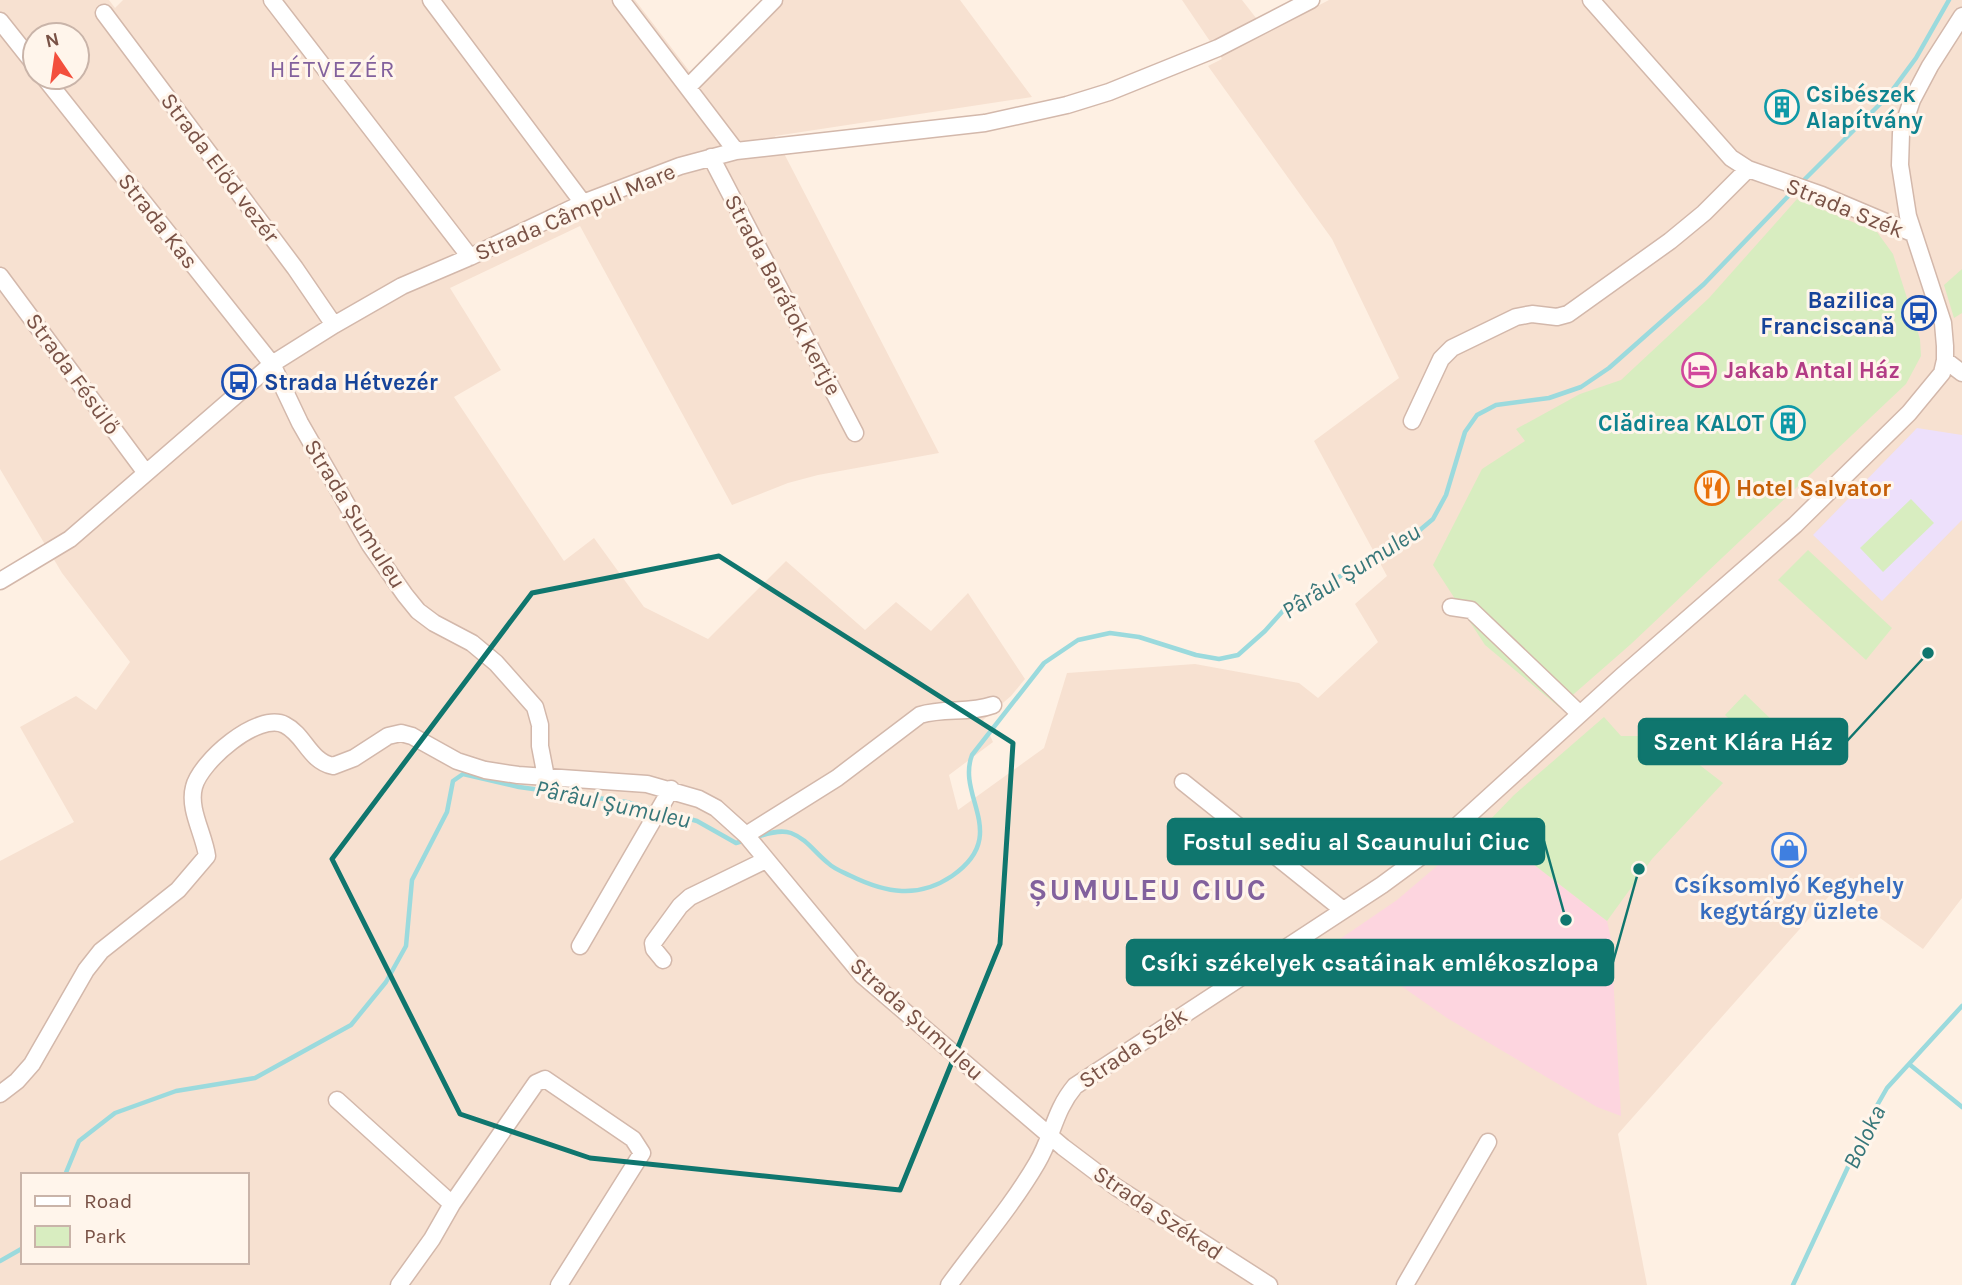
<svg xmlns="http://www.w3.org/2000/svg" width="1962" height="1285" font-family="Karla,sans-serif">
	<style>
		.residential { fill: #f7e1d1; fill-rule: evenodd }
		.education { fill: #ede0fb }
		.medical { fill: #fdd5df }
		.green { fill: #d8edc0 }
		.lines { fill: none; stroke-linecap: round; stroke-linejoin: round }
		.stream { stroke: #9bdadd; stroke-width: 4.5 }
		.minor-casing { stroke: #d3b8ab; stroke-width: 19 }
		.minor { stroke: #fff; stroke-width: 16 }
		.marked { fill: none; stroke: #0f766e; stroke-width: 5; stroke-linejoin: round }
		.labels { text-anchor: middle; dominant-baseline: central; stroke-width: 6; stroke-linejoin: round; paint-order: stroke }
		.culture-label { font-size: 23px; font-weight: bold; fill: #0d838f; stroke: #fff5eb; text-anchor: start }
		.street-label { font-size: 23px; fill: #795246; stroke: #fff5eb }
		.transit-label { font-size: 23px; font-weight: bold; fill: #164399; stroke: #fff5eb; text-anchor: end }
		.hotel-label { font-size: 23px; font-weight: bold; fill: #b23c85; stroke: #fff5eb; text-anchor: start }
		.food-label { font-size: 23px; font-weight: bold; fill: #c56008; stroke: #fff5eb; text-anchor: start }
		.shop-label { font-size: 23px; font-weight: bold; fill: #366cbe; stroke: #fff5eb }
		.neighbourhood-label { font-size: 24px; letter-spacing: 2px; fill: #82619d; stroke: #fff5eb }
		.water-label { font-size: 24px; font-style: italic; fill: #367679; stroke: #fff5eb }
		.district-label { font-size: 30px; font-weight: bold; letter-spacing: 2px; fill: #82619d; stroke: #fff5eb }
		.leader { fill: none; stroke: #0f766e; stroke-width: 2.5 }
		.callout-dot { fill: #0f766e; stroke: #fff5eb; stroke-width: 2.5 }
		.callout { fill: #0f766e; stroke: #0f766e; stroke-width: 2.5 }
		.callout-label { font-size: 24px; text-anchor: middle; font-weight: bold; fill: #fff }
	</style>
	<rect width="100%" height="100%" fill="#fef0e3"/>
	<path class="residential" d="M0 0H109L115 8 123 0H635L693 76 768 0H960L1032 97 775 136 939 453 818 475 788 483 732 505 580 226 450 288 501 370 454 397 564 561 594 538 644 607 708 639 786 561 865 630 896 602 931 631 968 593 1025 679 1011 696 983 720 993 742 949 775 958 810 1044 748 1067 673 1195 664 1299 683 1318 698 1378 642 1355 604 1387 576 1314 441 1399 378 1332 239 1208 66 1222 59 1182 0H1242L1267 32 1329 0H1962V898L1923 949 1837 887 1618 1134 1647 1285H0V861L74 822 20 727 76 696 96 710 130 662 62 573 0 469ZM35 35H77V77H35ZM23 1175H247V1262H23Z"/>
	<path class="education" d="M1917 428 1962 435V520L1882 601 1813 535Z"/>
	<path class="medical" d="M1484 826 1607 921 1611 939 1621 1116 1597 1107 1447 1018 1337 941 1397 900Z"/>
	<path class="green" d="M1797 199 1877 232 1893 254 1920 339 1921 356 1906 384 1631 644 1559 707 1485 645 1433 565 1482 469 1525 441 1516 429 1580 394 1621 380 1709 298Z
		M1962 269V313L1954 318 1944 285Z
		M1911 499 1934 523 1883 572 1860 548Z
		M1808 550 1892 628 1866 660 1778 580Z
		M1745 694 1777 725 1757 746 1725 715Z
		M1604 717 1621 736H1647L1675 746 1723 783 1652 859 1607 921 1484 826 1514 795Z"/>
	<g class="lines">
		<path class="stream" d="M1801 183 1888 96 1916 58 1949 0
			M754 838C765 834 780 829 791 833 807 839 815 853 828 863 834 869 843 872 851 876 886 893 918 899 952 876 1011 835 956 797 972 755L1044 663 1078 640 1110 633 1139 637 1196 655 1219 659 1238 655 1265 631 1290 603 1408 540 1433 519 1446 495 1465 432 1477 415 1496 405 1549 398 1581 387 1609 368 1704 284 1795 189
			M1909 1064 1962 1107
			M65 1175 79 1141 115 1113 176 1091 255 1078 351 1025 386 982 406 946 412 880 447 812 453 781 463 774 519 787 626 802 697 821 736 843 746 840
			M0 1261 23 1248
			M1793 1285 1875 1109 1887 1088 1962 1006"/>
		<g class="minor-casing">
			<path id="minor" d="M272 0 470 257
				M431 0 583 203
				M621 0 736 151
				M1591 0 1731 158 1748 169 1822 195 1912 233
				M104 13 295 268 334 325
				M0 21 35 65
				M44 77 272 364 300 423 370 545 405 595 418 611 434 623 472 643 496 663 535 707 540 725V746L546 777
				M688 87 774 0
				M711 157 855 433
				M0 276 146 473
				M1945 360 1962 373
				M1412 421 1441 359 1452 348 1516 317 1532 314 1557 317 1568 314 1670 241 1704 213 1748 169
				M0 581 70 539 272 364 334 325 402 286 470 257 583 203 680 166 736 151 985 123 1067 105 1109 92 1218 48 1311 0
				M1451 607 1471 610 1580 714
				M1183 782 1343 910
				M746 835 837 778 920 715C944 707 969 714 993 705
				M580 946 671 789
				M663 960 654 949 653 943 680 906 690 897 766 860
				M0 1094 17 1081 32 1064 86 970 101 951 178 890 207 856C204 834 188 809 194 787 200 762 258 711 285 725 305 735 309 761 333 766L354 758 388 736 401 733 412 736 457 761 485 770 518 775 647 784 699 799 716 808 746 835 862 975 1063 1147 1116 1187 1269 1285
				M337 1100 452 1204 432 1239 399 1285
				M452 1204 536 1083 545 1079 633 1139 642 1153 559 1285
				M949 1285C978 1245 1012 1206 1037 1163 1053 1136 1054 1111 1075 1086L1382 885 1435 846 1622 676 1795 525 1909 413 1942 373 1945 360V346L1943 323 1908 216 1900 165 1901 133 1912 100 1930 66 1962 16
				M1405 1285 1488 1142"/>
		</g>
		<use href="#minor" class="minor"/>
	</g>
	<path class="marked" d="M719 556 1013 743 1000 944 900 1190 590 1158 460 1114 332 859 532 593Z"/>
	<defs>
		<g id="building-ring" transform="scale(1.75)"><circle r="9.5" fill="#fff5eb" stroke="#0f9aa8" stroke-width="1.5"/><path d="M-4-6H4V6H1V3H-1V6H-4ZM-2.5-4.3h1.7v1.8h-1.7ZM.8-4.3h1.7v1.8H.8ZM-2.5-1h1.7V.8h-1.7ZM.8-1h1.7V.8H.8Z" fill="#0f9aa8"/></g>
		<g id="bus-ring" transform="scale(1.75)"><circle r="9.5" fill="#fff5eb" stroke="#1a4fb4" stroke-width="1.5"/><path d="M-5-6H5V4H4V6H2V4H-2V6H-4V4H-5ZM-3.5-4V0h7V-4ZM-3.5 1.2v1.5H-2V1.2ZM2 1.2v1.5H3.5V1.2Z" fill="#1a4fb4"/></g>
		<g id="hotel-ring" transform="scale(1.75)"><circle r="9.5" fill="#fff5eb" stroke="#d1479c" stroke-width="1.5"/><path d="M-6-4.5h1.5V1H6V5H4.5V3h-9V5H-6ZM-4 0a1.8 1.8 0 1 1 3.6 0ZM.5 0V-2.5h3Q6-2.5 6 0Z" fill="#d1479c"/></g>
		<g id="restaurant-ring" transform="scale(1.75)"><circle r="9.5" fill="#fff5eb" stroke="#e8710a" stroke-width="1.5"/><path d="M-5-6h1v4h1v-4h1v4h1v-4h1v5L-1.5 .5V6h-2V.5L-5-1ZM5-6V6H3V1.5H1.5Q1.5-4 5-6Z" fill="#e8710a"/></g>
		<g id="shop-ring" transform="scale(1.75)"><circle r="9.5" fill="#fff5eb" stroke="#3f7fe0" stroke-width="1.5"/><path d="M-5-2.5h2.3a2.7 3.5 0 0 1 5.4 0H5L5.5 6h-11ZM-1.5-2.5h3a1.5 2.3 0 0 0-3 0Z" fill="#3f7fe0"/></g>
	</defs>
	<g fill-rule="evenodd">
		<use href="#building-ring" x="1782" y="107"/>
		<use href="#bus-ring" x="1919" y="313"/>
		<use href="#hotel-ring" x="1699" y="370"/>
		<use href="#bus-ring" x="239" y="382"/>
		<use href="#building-ring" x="1788" y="423"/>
		<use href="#restaurant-ring" x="1712" y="488"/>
		<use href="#shop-ring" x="1789" y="850"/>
	</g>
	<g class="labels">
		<g class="culture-label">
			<text x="1806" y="94">Csibészek<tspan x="1806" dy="26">Alapítvány</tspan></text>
			<text x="1764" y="423" text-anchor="end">Clădirea KALOT</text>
		</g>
		<g class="street-label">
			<text transform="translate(220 168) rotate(53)">Strada Előd vezér</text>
			<text transform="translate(1845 208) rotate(22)">Strada Szék</text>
			<text transform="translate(575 212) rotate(-23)">Strada Câmpul Mare</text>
			<text transform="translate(158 221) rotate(52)">Strada Kas</text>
			<text transform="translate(783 295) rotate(62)">Strada Barátok kertje</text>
			<text transform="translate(73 374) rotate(54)">Strada Fésülő</text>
			<text transform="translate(355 514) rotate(58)">Strada Șumuleu</text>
			<text transform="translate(917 1019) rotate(42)">Strada Șumuleu</text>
			<text transform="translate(1133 1048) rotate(-34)">Strada Szék</text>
			<text transform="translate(1158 1213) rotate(34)">Strada Széked</text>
		</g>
		<g class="transit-label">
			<text x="1895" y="300">Bazilica<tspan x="1895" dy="26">Franciscană</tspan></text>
			<text x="264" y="382" text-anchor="start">Strada Hétvezér</text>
		</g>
		<g class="hotel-label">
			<text x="1724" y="370">Jakab Antal Ház</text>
		</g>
		<g class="food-label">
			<text x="1736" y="488">Hotel Salvator</text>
		</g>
		<g class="shop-label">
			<text x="1789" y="885">Csíksomlyó Kegyhely<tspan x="1789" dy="26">kegytárgy üzlete</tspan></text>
		</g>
		<g class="neighbourhood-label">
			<text x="333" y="69">HÉTVEZÉR</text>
		</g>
		<g class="water-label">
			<text transform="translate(1351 571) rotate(-32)">Pârâul Șumuleu</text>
			<text transform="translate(613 804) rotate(12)">Pârâul Șumuleu</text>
			<text transform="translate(1864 1137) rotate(-64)">Boloka</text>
		</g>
		<g class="district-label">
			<text x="1148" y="890">ȘUMULEU CIUC</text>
		</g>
	</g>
	<path class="leader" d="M1928 653L1847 741M1566 920L1544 841M1639 869L1613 962"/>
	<g class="callout-dot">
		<circle cx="1928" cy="653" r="7"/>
		<circle cx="1566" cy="920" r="7"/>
		<circle cx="1639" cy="869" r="7"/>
	</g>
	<g class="callout">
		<rect x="1639" y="719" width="208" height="45" rx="7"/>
		<rect x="1168" y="819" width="376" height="45" rx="7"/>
		<rect x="1127" y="940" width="486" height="45" rx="7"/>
	</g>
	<g class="callout-label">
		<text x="1743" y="750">Szent Klára Ház</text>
		<text x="1356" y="850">Fostul sediu al Scaunului Ciuc</text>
		<text x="1370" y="971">Csíki székelyek csatáinak emlékoszlopa</text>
	</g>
	<rect x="21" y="1173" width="228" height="91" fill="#fff5eb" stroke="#c9b4a9" stroke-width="2"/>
	<rect x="35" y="1196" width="35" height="10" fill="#ffffff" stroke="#c9b4a9" stroke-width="2"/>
	<text x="84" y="1208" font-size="21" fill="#795246">Road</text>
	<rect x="35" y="1226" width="35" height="21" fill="#d8edc0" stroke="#c9b4a9" stroke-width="2"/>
	<text x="84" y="1243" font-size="21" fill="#795246">Park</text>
	<g transform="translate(56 56) rotate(347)"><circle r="33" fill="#fff5eb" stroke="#c9b4a9" stroke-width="2"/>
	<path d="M0-5L12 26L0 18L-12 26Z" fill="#f34f3d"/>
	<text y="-10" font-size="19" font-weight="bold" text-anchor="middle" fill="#795246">N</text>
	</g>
</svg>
